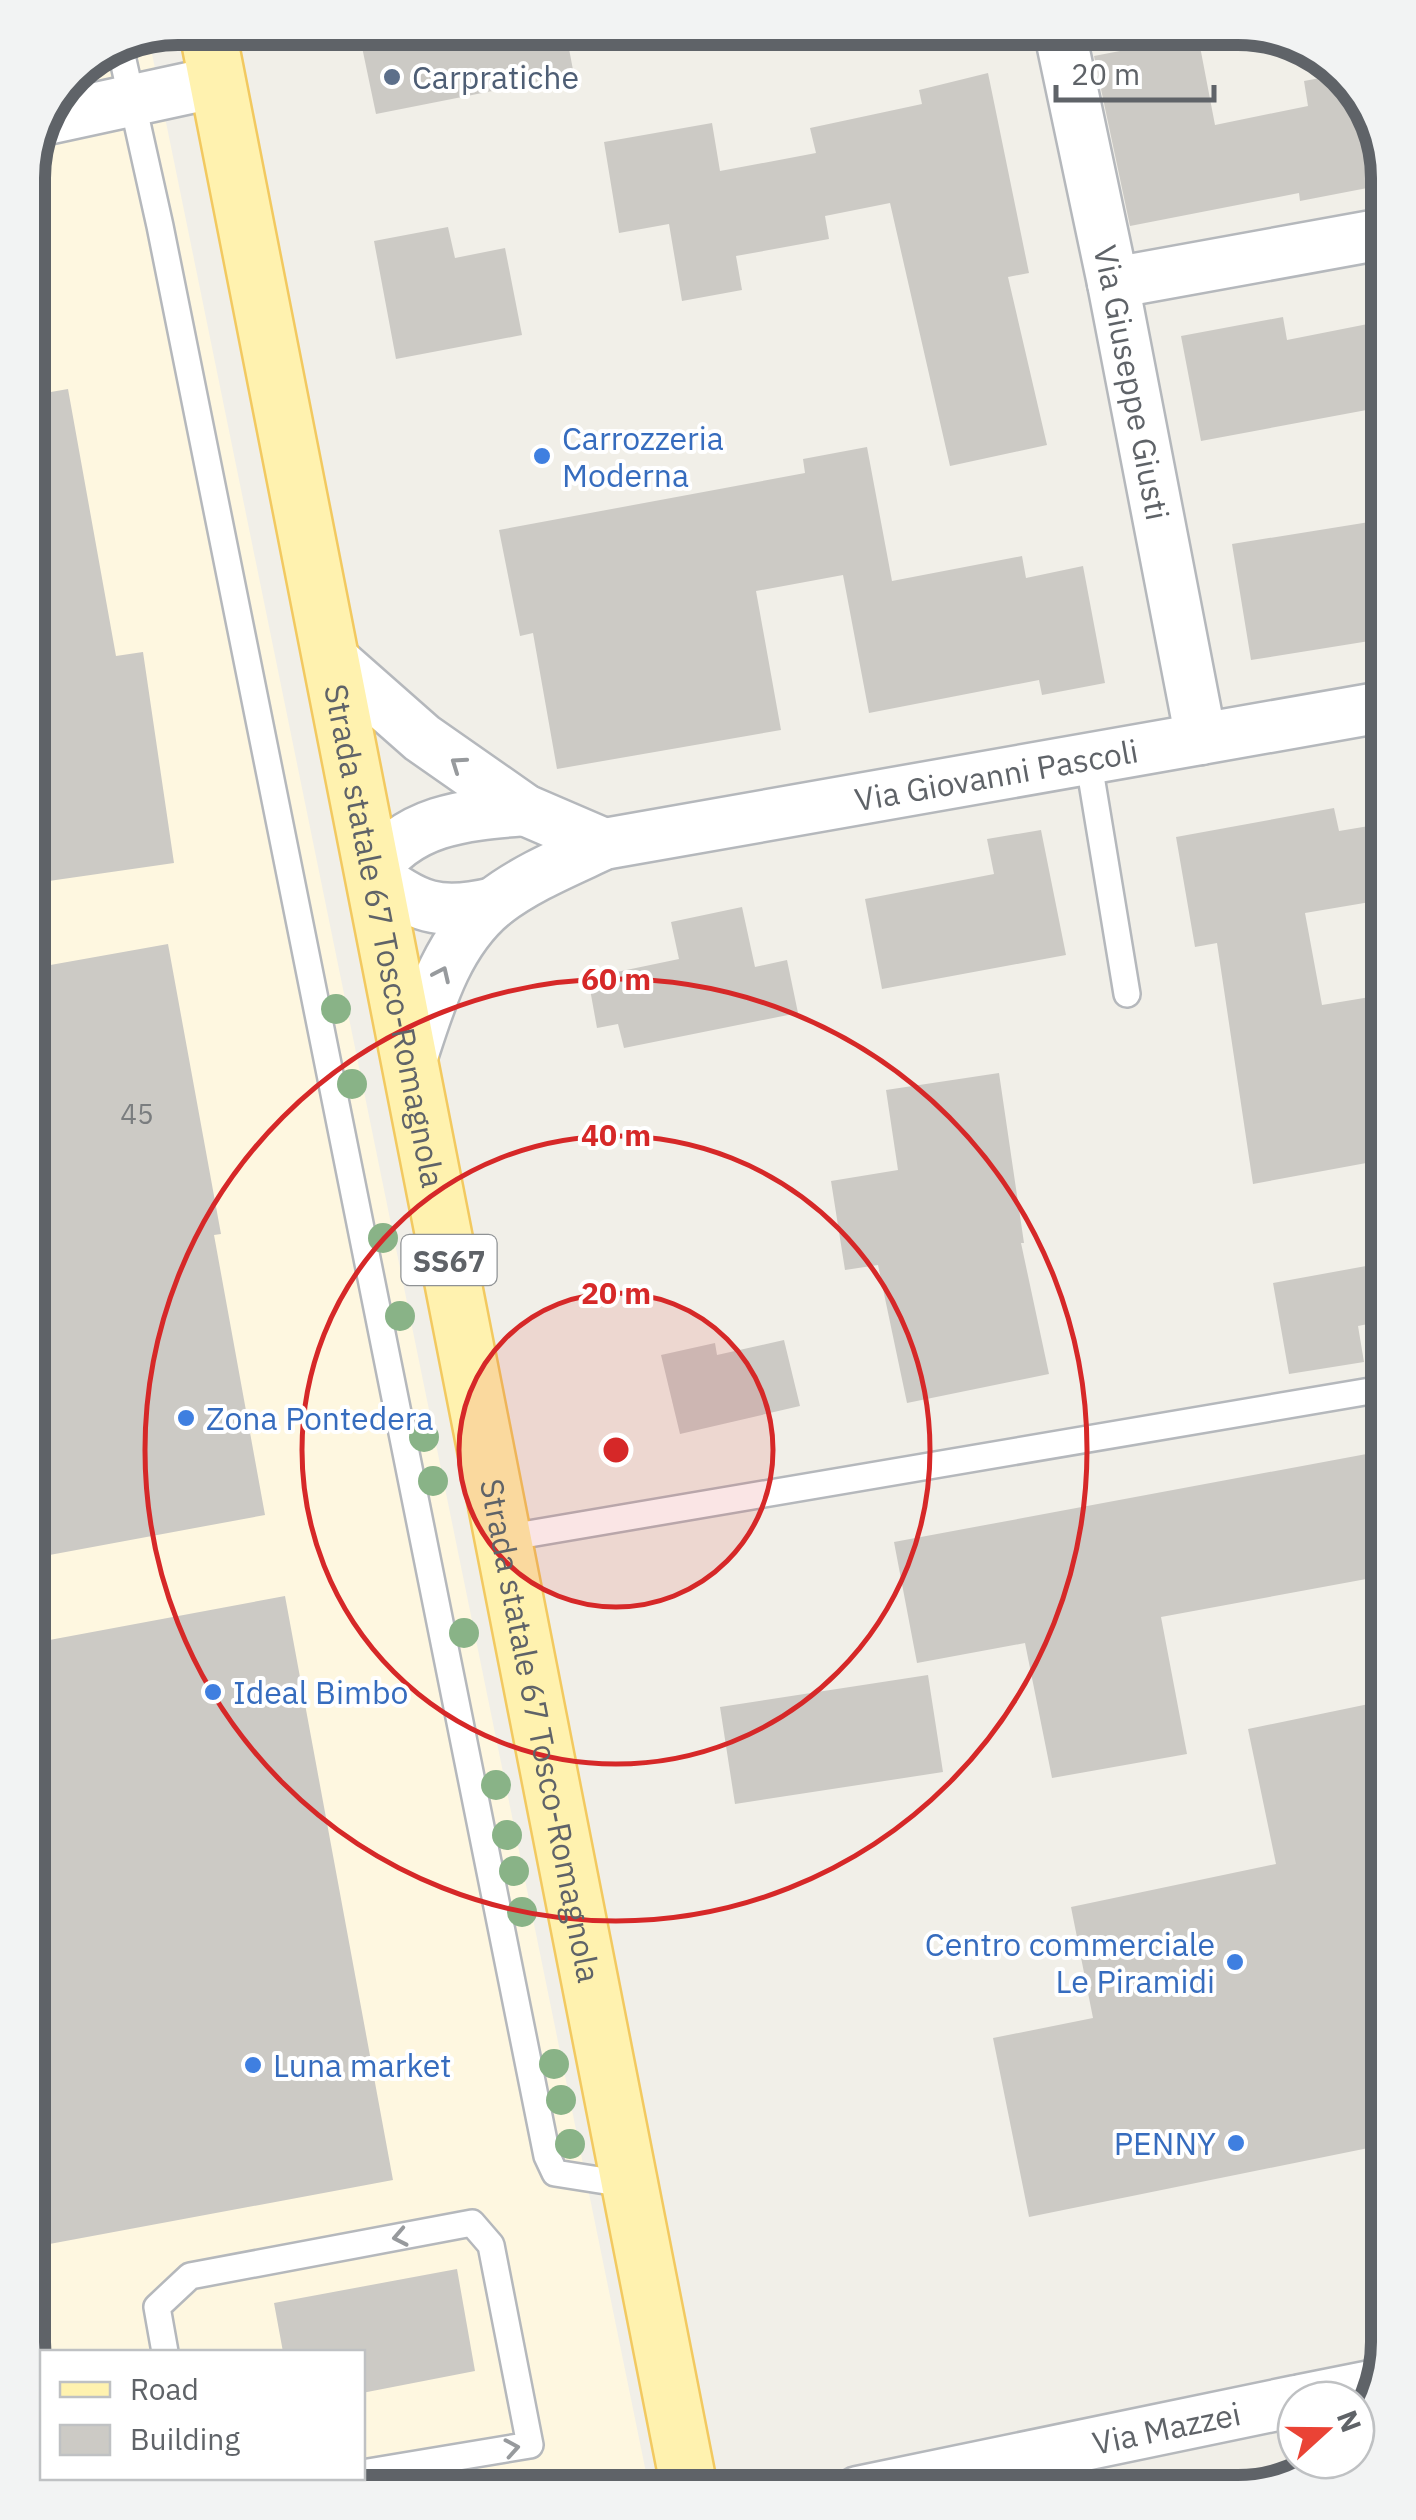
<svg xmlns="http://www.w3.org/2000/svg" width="1416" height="2520" font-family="'IBM Plex Sans',sans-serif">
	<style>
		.commercial { fill: #fef7e0 }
		.building { fill: #cccac5 }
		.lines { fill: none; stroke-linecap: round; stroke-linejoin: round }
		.service-casing { stroke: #b5b8bc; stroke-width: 30 }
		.minor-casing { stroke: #b5b8bc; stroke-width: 55 }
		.primary-casing { stroke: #f2c960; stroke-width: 60 }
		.path { stroke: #9cc7a9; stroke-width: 6; stroke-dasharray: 10 5; stroke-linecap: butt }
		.service { stroke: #fff; stroke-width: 25 }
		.minor { stroke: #fff; stroke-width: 50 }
		.primary { stroke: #fff2af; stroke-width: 55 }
		.tree { fill: #89b387 }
		.oneway { stroke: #979a9d }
		.ring { fill: none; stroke: #d62828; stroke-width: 5 }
		.service-dot { fill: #5c6f8a; stroke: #fff; stroke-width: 4 }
		.shop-dot { fill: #3f7fe0; stroke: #fff; stroke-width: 4 }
		.labels { text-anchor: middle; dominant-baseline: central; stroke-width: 8; stroke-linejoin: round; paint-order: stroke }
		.number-label { font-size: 28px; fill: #7a7d7f }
		.shield { fill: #fff; stroke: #8f9295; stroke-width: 2.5 }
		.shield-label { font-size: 30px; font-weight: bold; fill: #5f6368 }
		.service-label { font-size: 32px; fill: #4e5e75; stroke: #fff; text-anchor: start }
		.street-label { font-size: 32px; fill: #5f6368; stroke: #fff }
		.shop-label { font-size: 32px; fill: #366cbe; stroke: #fff; text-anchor: start }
		.rim { fill: none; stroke: #5f6368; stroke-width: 12 }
		.centre { fill: #d62828; stroke: #fff; stroke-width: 5 }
		.ring-label { font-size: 30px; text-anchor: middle; font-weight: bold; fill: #d62828; stroke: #fff; stroke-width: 8; stroke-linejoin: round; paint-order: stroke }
	</style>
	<rect width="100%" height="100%" fill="#f1efe8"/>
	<path class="commercial" d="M149 39 650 2492H168L124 2478H362V2352H42V2407L28 2342V168L72 71Z"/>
	<path class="building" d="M358 28H565L574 75 376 114Z
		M1198 36 1215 125 1308 106 1304 81 1341 74 1373 112 1388 184 1300 201 1299 193 1130 226 1094 56Z
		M988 73 1029 273 1008 277 1047 445 950 466 890 203 825 216 829 239 736 256 742 290 682 301 669 224 619 233 604 142 712 123 720 171 816 153 810 128 922 104 919 90Z
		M448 227 455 258 505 248 522 335 396 359 374 241Z
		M1283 317 1287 340 1388 320V406L1201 441 1181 336Z
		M68 389 116 656 143 652 174 863 28 884V396Z
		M867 447 892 581 1022 556 1026 578 1083 566 1105 683 1042 695 1039 680 869 713 843 575 756 591 781 730 557 769 533 633 520 636 499 530 805 473 803 459Z
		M1388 519V638L1251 660 1232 544Z
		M1334 808 1339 831 1381 824 1388 871V899L1305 913 1322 1005 1388 994V1159L1253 1184 1217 943 1195 947 1176 837Z
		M1041 830 1066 955 882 989 865 899 994 874 987 839Z
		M742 907 755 967 787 960 798 1013 624 1048 618 1024 597 1028 588 978 679 959 671 922Z
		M168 944 221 1234 214 1235 265 1515 28 1559V969Z
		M999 1073 1024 1243H1021L1049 1374 907 1403 878 1265 845 1270 831 1181 898 1170 886 1090Z
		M1388 1262V1320L1358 1326 1364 1362 1289 1374 1273 1283Z
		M784 1340 800 1406 680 1434 661 1355 715 1343 717 1355Z
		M1388 1450V1575L1161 1617 1187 1754 1052 1778 1025 1643 917 1663 894 1542Z
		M285 1596 393 2180 28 2248V1644Z
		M928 1675 943 1772 735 1804 720 1707Z
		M1388 1700V2144L1029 2217 993 2038 1093 2018 1071 1907 1276 1864 1248 1729Z
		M457 2269 475 2371 362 2393V2352H283L274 2303Z"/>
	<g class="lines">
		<g class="service-casing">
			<path id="service" d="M121 51 160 226 547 2156 555 2173 631 2185
				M1088 758 1127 994
				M505 1538 1388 1388
				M165 2352 157 2307 190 2276 472 2223 491 2245 530 2445 362 2473
				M189 2478 191 2492
				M250 2492 340 2478"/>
		</g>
		<g class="minor-casing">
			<g id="minor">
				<path id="s1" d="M1059 28 1113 283 1201 739"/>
				<path d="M51 118 217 82"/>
				<path d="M1113 283 1388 233"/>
				<path d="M329 656 422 738 525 810 604 844"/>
				<path d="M494 903C439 916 416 908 372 873 407 819 466 815 525 810"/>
				<path id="s2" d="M409 1066C428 1008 445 943 494 903 526 878 568 861 604 844L1388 706"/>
				<path d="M1301 2400 1376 2385"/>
				<path id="s3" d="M858 2492 1296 2401"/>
			</g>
		</g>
		<g class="primary-casing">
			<g id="primary">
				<path id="s4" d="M207 28 690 2492"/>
			</g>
		</g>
		<path class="path" d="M28 175 44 171"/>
		<use href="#service" class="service"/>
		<use href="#minor" class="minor"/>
		<use href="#primary" class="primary"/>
	</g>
	<g class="tree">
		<circle cx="336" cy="1009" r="15"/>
		<circle cx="352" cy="1084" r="15"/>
		<circle cx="383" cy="1238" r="15"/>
		<circle cx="400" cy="1316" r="15"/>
		<circle cx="424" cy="1437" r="15"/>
		<circle cx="433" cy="1481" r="15"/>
		<circle cx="464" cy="1633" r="15"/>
		<circle cx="496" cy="1785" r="15"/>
		<circle cx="507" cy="1835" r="15"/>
		<circle cx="514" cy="1871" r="15"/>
		<circle cx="522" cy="1912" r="15"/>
		<circle cx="554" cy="2064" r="15"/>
		<circle cx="561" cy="2100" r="15"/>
		<circle cx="570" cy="2144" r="15"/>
	</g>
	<defs><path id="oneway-chevron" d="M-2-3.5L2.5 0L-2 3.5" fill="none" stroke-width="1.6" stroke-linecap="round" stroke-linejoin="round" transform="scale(2.5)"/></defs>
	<g class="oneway">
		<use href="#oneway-chevron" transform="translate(458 764) rotate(-145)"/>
		<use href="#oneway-chevron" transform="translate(442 974) rotate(-65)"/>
		<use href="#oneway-chevron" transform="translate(400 2237) rotate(169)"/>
		<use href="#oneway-chevron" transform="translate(512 2448) rotate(-10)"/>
	</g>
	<circle cx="616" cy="1450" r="157" fill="#d62828" fill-opacity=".12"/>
	<g class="ring">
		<circle cx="616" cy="1450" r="157"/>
		<circle cx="616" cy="1450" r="314"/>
		<circle cx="616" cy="1450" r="471"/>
	</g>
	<circle class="service-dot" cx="392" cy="77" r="10"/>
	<g class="shop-dot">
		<circle cx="542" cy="456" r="10"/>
		<circle cx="186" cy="1418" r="10"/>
		<circle cx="213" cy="1692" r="10"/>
		<circle cx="1235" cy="1962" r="10"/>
		<circle cx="253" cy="2065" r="10"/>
		<circle cx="1236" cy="2143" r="10"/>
	</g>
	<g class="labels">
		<g class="number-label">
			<text x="137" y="1113">45</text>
		</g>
		<rect class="shield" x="401.5" y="1235" width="95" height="50" rx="8"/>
		<g class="shield-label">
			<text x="449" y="1260">SS67</text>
		</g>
		<g class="service-label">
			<text x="412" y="77">Carpratiche</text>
		</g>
		<g class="street-label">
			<text stroke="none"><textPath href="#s1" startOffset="362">Via Giuseppe Giusti</textPath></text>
			<text stroke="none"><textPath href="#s2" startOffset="710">Via Giovanni Pascoli</textPath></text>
			<text stroke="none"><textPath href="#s4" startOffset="925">Strada statale 67 Tosco-Romagnola</textPath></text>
			<text stroke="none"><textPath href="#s4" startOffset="1735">Strada statale 67 Tosco-Romagnola</textPath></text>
			<text stroke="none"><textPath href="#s3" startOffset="315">Via Mazzei</textPath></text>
		</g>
		<g class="shop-label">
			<text x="562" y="438">Carrozzeria<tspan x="562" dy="37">Moderna</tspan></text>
			<text x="206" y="1418">Zona Pontedera</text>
			<text x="233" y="1692">Ideal Bimbo</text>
			<text x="1215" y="1944" text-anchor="end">Centro commerciale<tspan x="1215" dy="37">Le Piramidi</tspan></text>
			<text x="273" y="2065">Luna market</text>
			<text x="1216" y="2143" text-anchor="end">PENNY</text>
		</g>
	</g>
	<path d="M0 0H1416V2520H0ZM178 45H1238A133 133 0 0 1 1371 178V2342A133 133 0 0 1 1238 2475H178A133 133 0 0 1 45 2342V178A133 133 0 0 1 178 45Z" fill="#f2f3f3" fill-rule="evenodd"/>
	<path class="rim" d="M178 45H1238A133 133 0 0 1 1371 178V2342A133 133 0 0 1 1238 2475H178A133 133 0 0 1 45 2342V178A133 133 0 0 1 178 45Z"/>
	<circle cx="616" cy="1450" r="15" class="centre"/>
	<g class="ring-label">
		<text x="616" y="990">60 m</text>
		<text x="616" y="1146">40 m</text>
		<text x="616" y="1304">20 m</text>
	</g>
	<rect x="40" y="2350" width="325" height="130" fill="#ffffff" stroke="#bfc1c3" stroke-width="2.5"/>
	<rect x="60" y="2382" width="50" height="15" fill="#fff2af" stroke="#bfc1c3" stroke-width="2.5"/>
	<text x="130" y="2400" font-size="30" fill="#5f6368">Road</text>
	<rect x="60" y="2425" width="50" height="30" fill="#cccac5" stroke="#bfc1c3" stroke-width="2.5"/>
	<text x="130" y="2450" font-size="30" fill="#5f6368">Building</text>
	<g transform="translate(1326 2430) rotate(69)"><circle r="48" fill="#ffffff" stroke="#bfc1c3" stroke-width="2.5"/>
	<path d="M0-8L18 38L0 25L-18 38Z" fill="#ea4335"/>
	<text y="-15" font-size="28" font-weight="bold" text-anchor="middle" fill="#5f6368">N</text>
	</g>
	<path d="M1056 85v15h158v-15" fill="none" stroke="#5f6368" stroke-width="5"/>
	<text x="1071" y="85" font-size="30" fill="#5f6368" stroke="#ffffff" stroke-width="8" paint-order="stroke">20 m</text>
</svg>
